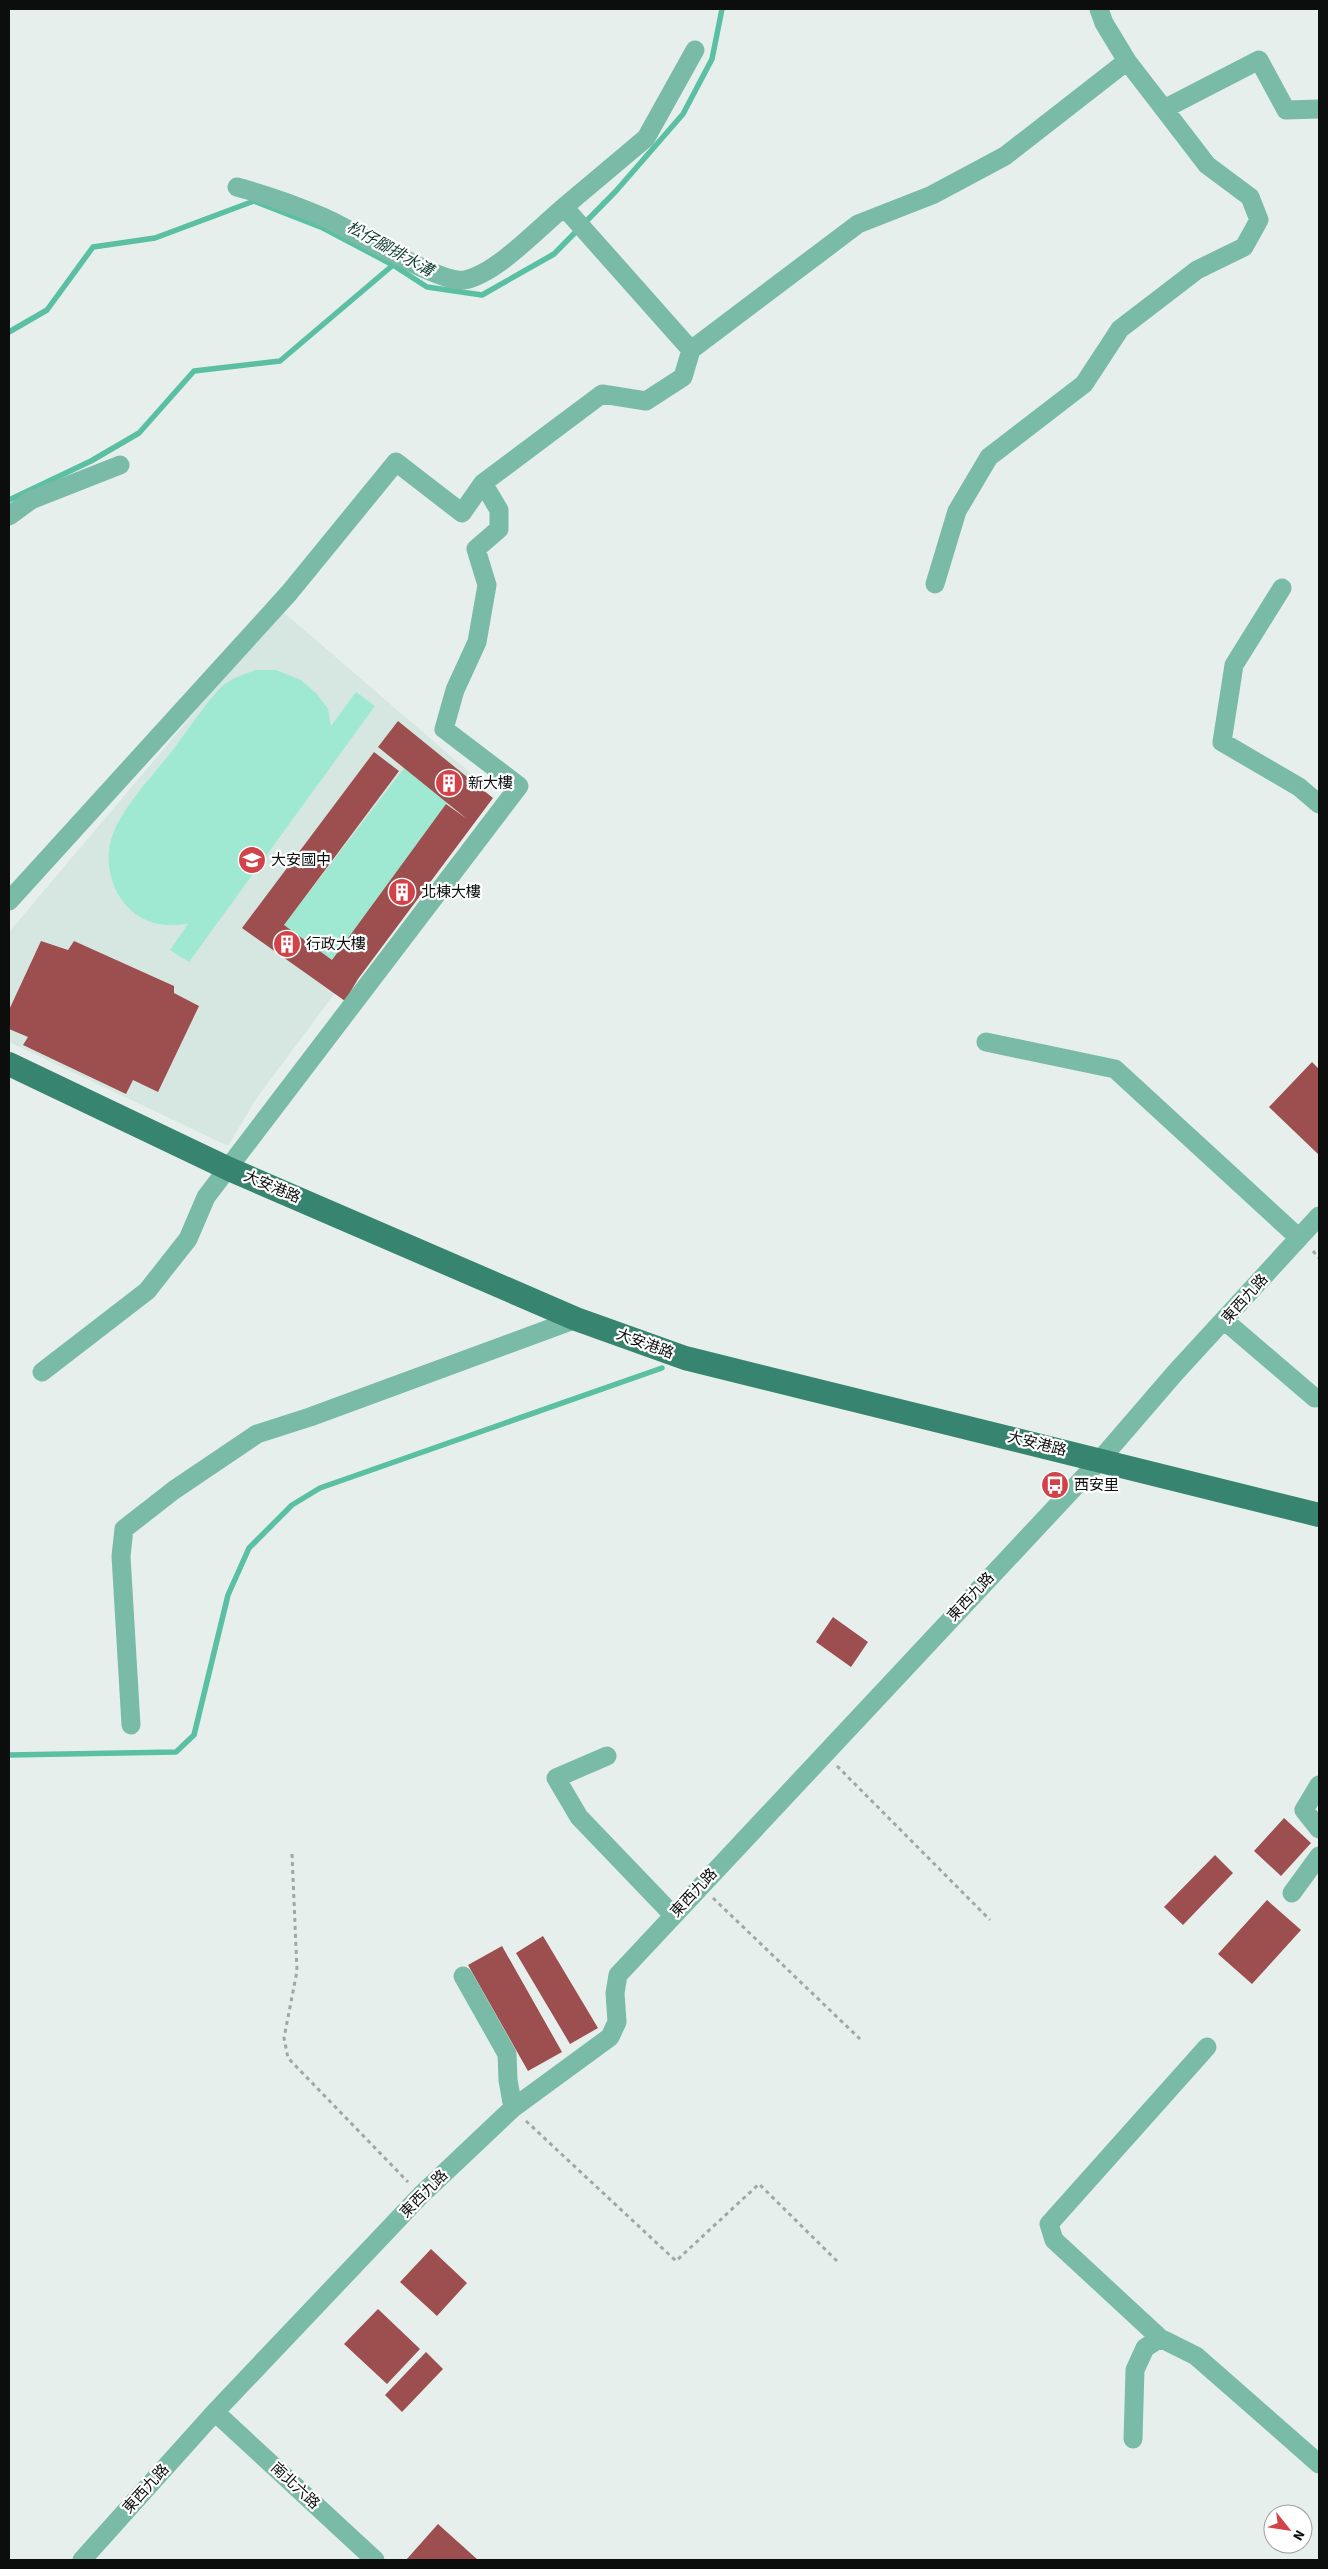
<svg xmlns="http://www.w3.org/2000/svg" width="1328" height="2569" font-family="'Source Sans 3','Noto Sans TC',sans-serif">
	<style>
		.built { fill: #d6e7e1 }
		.green { fill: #9fe9d2 }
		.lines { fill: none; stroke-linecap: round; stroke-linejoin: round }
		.stream { stroke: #5abfa3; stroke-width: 5.5 }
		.building { fill: #9c4f4e }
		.path { stroke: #a1a7a5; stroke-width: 3; stroke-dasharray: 4 4; stroke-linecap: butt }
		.minor { stroke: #79bba7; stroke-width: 19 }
		.major { stroke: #378570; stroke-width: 24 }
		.labels { text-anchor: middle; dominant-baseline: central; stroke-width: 4.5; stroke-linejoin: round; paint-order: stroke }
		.poi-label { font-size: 15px; fill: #0b0e0d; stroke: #fff; text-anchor: start }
		.street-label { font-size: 15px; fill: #0b0e0d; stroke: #fff }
		.water-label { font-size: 16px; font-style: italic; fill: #103d32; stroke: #fff }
	</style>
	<rect width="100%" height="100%" fill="#e7efec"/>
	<path class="built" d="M281 610 488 788 256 1099 228 1146 9 1042V932Z"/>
	<path class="green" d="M256 670H276L301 680 317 694 328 709 331 726 356 692 375 706 189 962 170 950 188 924C176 925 166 926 154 923 117 913 100 868 113 834 123 806 157 771 175 747 190 727 205 704 222 686 231 678 245 674 256 670Z
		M404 768 447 803 332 960 284 925Z"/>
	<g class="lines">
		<path class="stream" d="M9 332 47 310 93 247 155 238 254 201 323 228 393 265 427 287 482 295 554 254 616 191 683 114 712 59 722 9
			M9 500 91 461 139 433 194 371 280 361 393 265
			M9 1755 176 1752 194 1735 228 1595 249 1548 292 1505 320 1488 662 1368"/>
	</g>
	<path class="building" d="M398 721 493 798 358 979 345 1001 242 928 374 752 399 771 284 925 332 960 446 804 467 819 378 747Z
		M41 941 68 950 74 941 174 986V993L199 1006 158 1092 133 1080 126 1094 23 1045 28 1037 9 1029V1010Z
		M1312 1062 1319 1069V1155L1269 1107Z
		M833 1617 868 1642 851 1667 816 1642Z
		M1284 1818 1311 1843 1281 1876 1254 1851Z
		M1215 1855 1233 1873 1183 1925 1164 1907Z
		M1267 1900 1301 1930 1252 1984 1218 1954Z
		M543 1936 598 2028 570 2044 516 1953Z
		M502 1946 562 2052 528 2071 468 1965Z
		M431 2249 467 2283 437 2316 400 2282Z
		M378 2309 420 2349 387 2384 344 2344Z
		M426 2352 443 2369 402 2412 385 2395Z
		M438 2524 478 2560H406Z"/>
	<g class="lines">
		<path class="path" d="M1313 1251 1319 1258
			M837 1766 990 1920
			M292 1854 297 1971 284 2038 288 2058 408 2182
			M713 1898 860 2039
			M526 2121 676 2261 759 2184 838 2262"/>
		<path class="minor" d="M1099 9 1104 23 1127 61
			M237 187C267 195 295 205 323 217 351 229 440 284 464 280 495 275 539 228 564 207L691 350
			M564 207 646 138 695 50
			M9 516 31 500 120 465
			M935 584 957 511 989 457 1084 384 1120 329 1197 270 1244 247 1259 220 1250 197 1207 165 1164 109
			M1282 588 1234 665 1222 742 1299 787 1319 804
			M9 901 289 593 396 462 462 513 483 483
			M986 1042 1115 1069 1299 1238
			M1225 1321 1315 1398
			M42 1372 147 1291 188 1239 206 1197 519 786 444 729 455 690 477 642 487 585 476 549 499 529V510L483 483 602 394 646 401 683 377 691 350 858 224 932 195 1005 156 1127 61 1164 109 1259 60 1286 110 1319 109
			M131 1725 121 1556 124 1529 174 1490 257 1434 310 1417 576 1319
			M607 1756 556 1778 579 1817 673 1915
			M1319 1785 1304 1810 1319 1829
			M1292 1893 1319 1856
			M463 1976 507 2054 508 2080 513 2108
			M1160 2338 1054 2240 1049 2224 1207 2047
			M215 2412 375 2560
			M1133 2439 1135 2370 1145 2348 1160 2338 1196 2356 1319 2464
			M82 2560 215 2412 421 2195 513 2108 610 2037 617 2022 615 1993 618 1975 1100 1460 1175 1373 1319 1216"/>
		<path class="major" d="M9 1064 229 1169 576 1319 685 1358 1319 1515"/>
	</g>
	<defs>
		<g id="building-disc" transform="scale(1.4375)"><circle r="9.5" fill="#d24249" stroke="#fff"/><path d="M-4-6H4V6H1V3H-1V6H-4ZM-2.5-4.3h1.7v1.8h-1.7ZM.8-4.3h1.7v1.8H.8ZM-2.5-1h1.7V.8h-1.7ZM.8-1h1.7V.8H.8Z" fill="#fff"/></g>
		<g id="school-disc" transform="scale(1.4375)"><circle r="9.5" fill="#d24249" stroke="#fff"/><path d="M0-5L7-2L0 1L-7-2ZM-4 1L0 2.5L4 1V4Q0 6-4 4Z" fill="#fff"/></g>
		<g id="bus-disc" transform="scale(1.4375)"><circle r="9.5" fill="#d24249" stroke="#fff"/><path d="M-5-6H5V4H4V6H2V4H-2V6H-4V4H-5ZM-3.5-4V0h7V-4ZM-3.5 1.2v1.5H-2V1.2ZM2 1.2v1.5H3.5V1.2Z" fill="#fff"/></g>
	</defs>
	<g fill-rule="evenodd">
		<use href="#building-disc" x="449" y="783"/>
		<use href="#school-disc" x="252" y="860"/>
		<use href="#building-disc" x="402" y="892"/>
		<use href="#building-disc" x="287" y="944"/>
		<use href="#bus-disc" x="1055" y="1485"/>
	</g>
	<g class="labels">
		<g class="poi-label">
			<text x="468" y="783">新大樓</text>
			<text x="271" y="860">大安國中</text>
			<text x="421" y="892">北棟大樓</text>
			<text x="306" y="944">行政大樓</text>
			<text x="1074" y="1485">西安里</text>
		</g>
		<g class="street-label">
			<text transform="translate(272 1187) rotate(23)">大安港路</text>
			<text transform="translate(1245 1299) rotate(-48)">東西九路</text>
			<text transform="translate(645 1344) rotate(20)">大安港路</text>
			<text transform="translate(1037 1444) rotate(14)">大安港路</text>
			<text transform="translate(971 1597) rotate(-47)">東西九路</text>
			<text transform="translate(694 1893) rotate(-47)">東西九路</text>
			<text transform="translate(424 2194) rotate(-45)">東西九路</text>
			<text transform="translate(295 2486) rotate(43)">南北六路</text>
			<text transform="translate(146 2489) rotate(-48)">東西九路</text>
		</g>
		<g class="water-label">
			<text transform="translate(390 249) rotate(29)">松仔腳排水溝</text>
		</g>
	</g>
	<rect width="1328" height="2569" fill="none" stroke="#0b0e0d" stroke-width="20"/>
	<g transform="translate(1288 2529) rotate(120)"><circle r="24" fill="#ffffff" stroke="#9d9f9e"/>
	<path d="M0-4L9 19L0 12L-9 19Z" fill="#d24249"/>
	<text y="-8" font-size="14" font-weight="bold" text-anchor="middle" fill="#0b0e0d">N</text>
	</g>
</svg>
